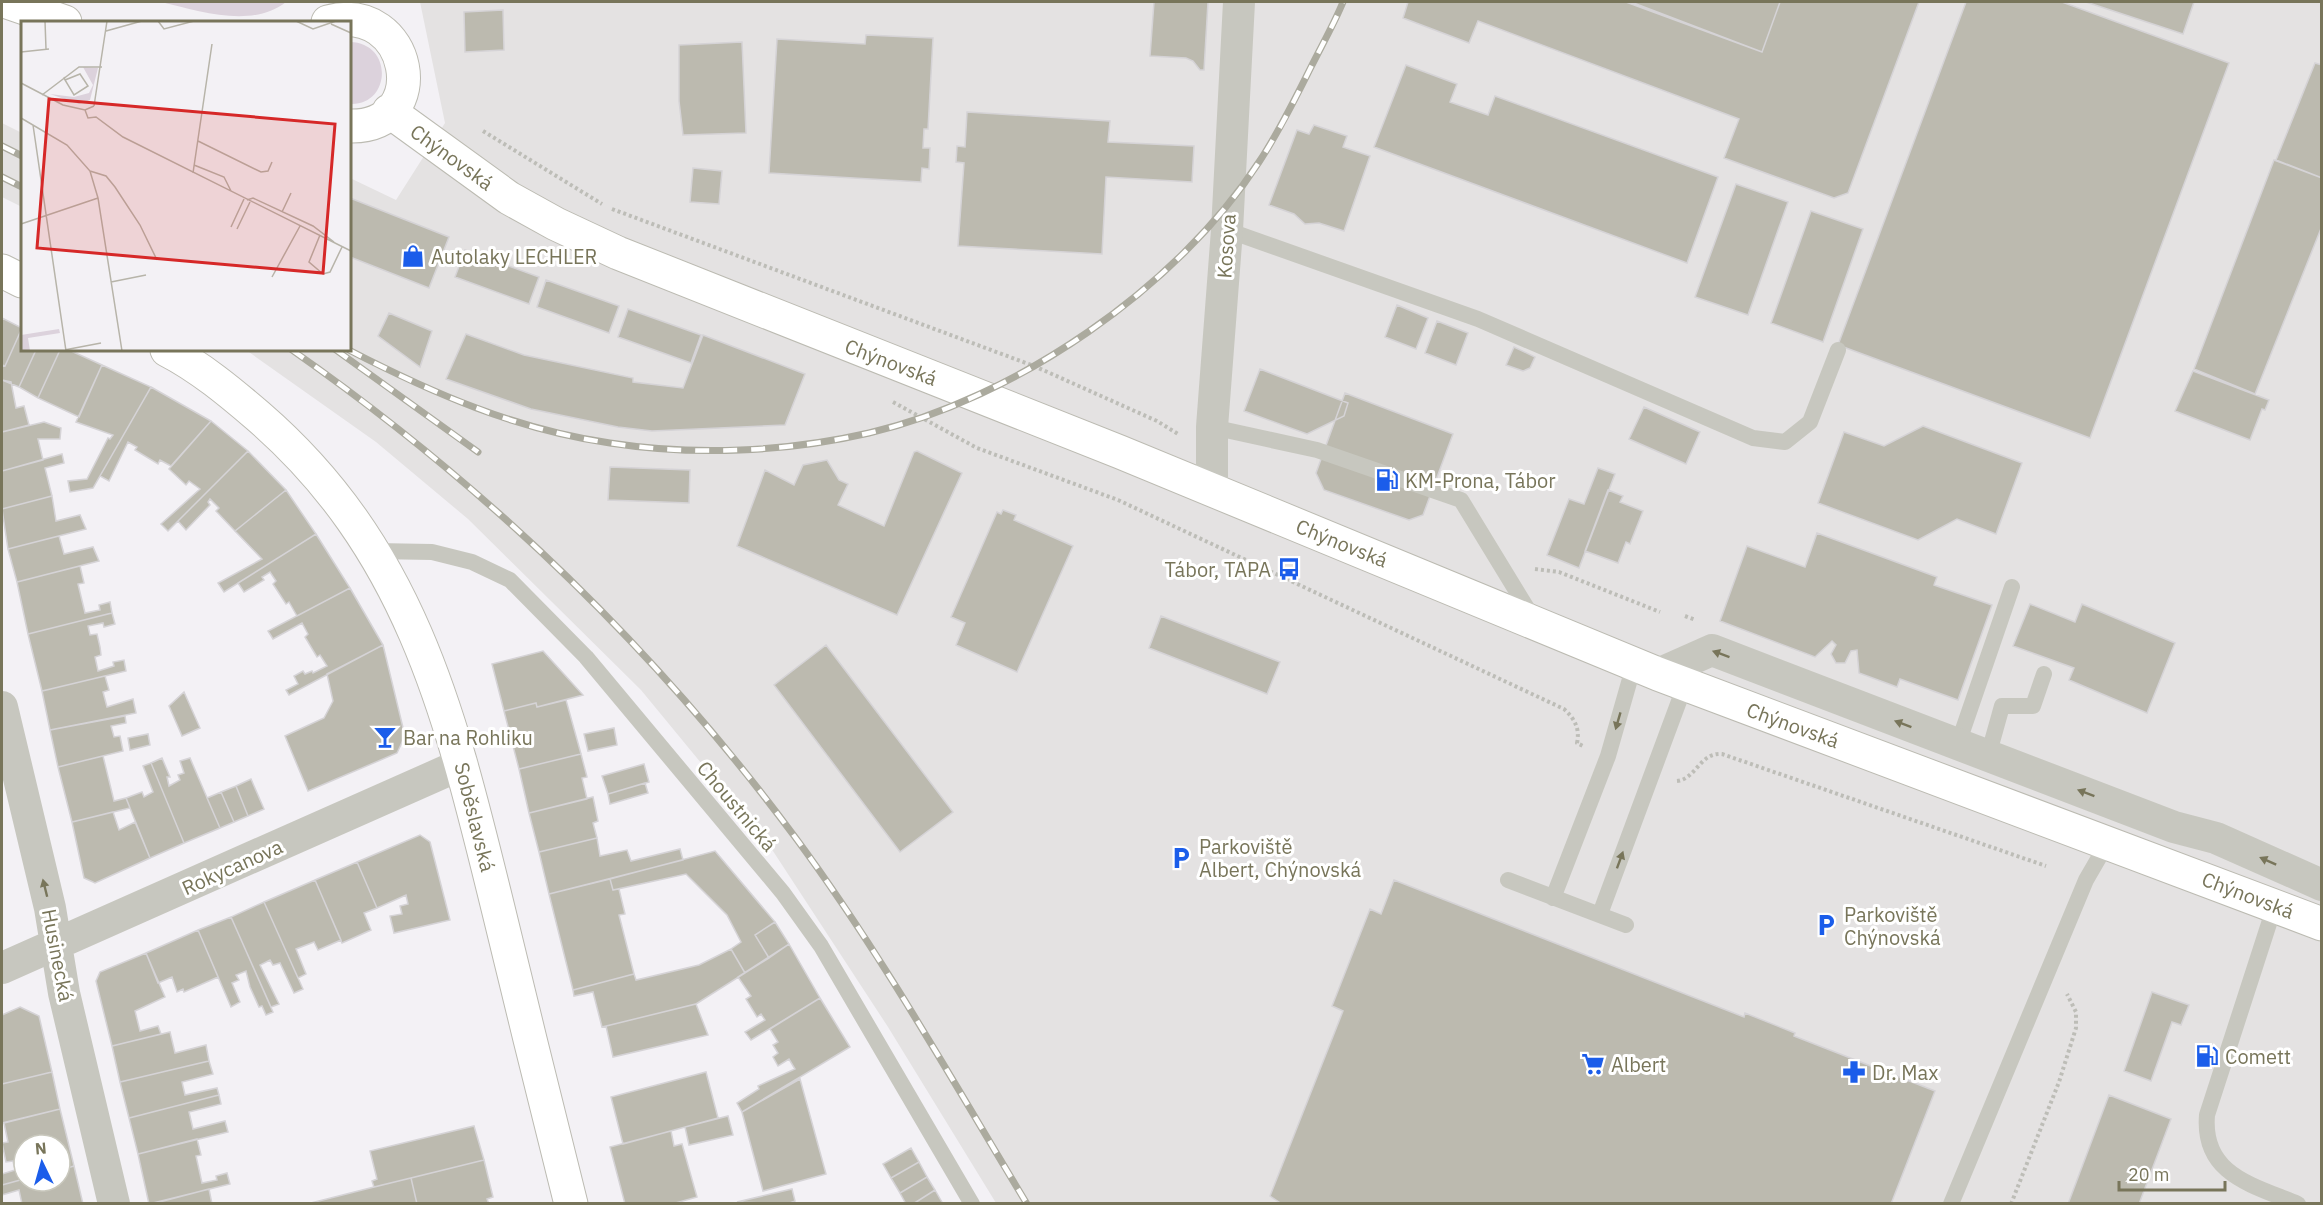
<svg xmlns="http://www.w3.org/2000/svg" width="2323" height="1205" font-family="'IBM Plex Sans',sans-serif">
	<style>
		.built { fill: #e4e2e2 }
		.green { fill: #dcd2dc }
		.building { fill: #bcbaaf; stroke: #d5d3d6; stroke-width: 1.5 }
		.lines { fill: none; stroke-linecap: round; stroke-linejoin: round }
		.secondary-casing { stroke: #bcbbb2; stroke-width: 35 }
		.path { stroke: #bdbdb7; stroke-width: 4; stroke-dasharray: 3 3; stroke-linecap: butt }
		.lane { stroke: #c7c7bf; stroke-width: 16 }
		.street { stroke: #c7c7bf; stroke-width: 32 }
		.secondary { stroke: #fff; stroke-width: 33 }
		.rail-casing { stroke: #abaa9e; stroke-width: 7 }
		.rail { stroke: #fff; stroke-width: 4.5; stroke-dasharray: 14; stroke-linecap: butt }
		.oneway { fill: #78755a }
		.labels { text-anchor: middle; dominant-baseline: central; stroke-width: 6; stroke-linejoin: round; paint-order: stroke }
		.street-label { font-size: 20px; fill: #78755a; stroke: #fff }
		.poi-label { font-size: 20px; fill: #78755a; stroke: #fff; text-anchor: start }
		.inset-road { fill: none; stroke: #b7b4a9; stroke-width: 1.5 }
		.view { fill: #d62828; fill-opacity: 0.15; stroke: #d62828; stroke-width: 3 }
		.inset-edge { fill: none; stroke: #78755a; stroke-width: 3 }
	</style>
	<rect width="100%" height="100%" fill="#f3f1f5"/>
	<path class="built" d="M420 2H2321V1203H996L888 1027 771 848 641 690 468 519 376 442 246 350H350V178L396 200 445 123Z
		M2 123 22 133V207L2 197Z"/>
	<path class="green" d="M161 2H286C251 29 200 11 161 2Z
		M350 42C394 43 391 106 350 104Z"/>
	<path class="building" d="M1154 2H1208L1204 70H1200L1193 61 1186 58 1150 56Z
		M1408 2H1626L1762 52 1780 2H1919L1848 193 1834 198 1724 158 1739 119 1478 21 1469 43 1403 18Z
		M1631 2H1780L1762 52Z
		M1966 2H2062L2229 63 2090 438 1838 345Z
		M2086 2H2194L2183 34Z
		M503 10 504 50 465 52 464 12Z
		M866 35 933 38 928 129H924L923 148H930L929 169 922 168 921 182 769 173 777 39 865 44Z
		M742 42 746 133 683 135 679 101V45Z
		M2315 63 2322 65V178L2276 160Z
		M1406 65 1457 84 1450 102 1488 115 1495 96 1718 177 1687 263 1374 147Z
		M967 112 1110 121 1108 142 1194 146 1192 182 1106 177 1102 254 958 246 964 163 956 162 957 146 965 147Z
		M1314 125 1347 136 1343 147 1370 156 1344 231 1319 223 1305 224 1294 214 1269 205 1297 130 1309 134Z
		M2274 160 2322 178V226L2255 394 2194 369Z
		M693 168 722 171 719 204 690 202Z
		M1736 184 1788 202 1748 315 1695 297Z
		M350 198 449 237 429 288 350 257Z
		M1811 211 1863 229 1823 342 1771 323Z
		M465 250 539 277 529 304 455 277Z
		M546 280 619 306 609 333 537 307Z
		M1397 305 1428 318 1416 349 1385 337Z
		M628 309 701 335 691 363 618 337Z
		M389 313 432 331 420 367 378 336Z
		M2 318 22 328 5 366 2 365Z
		M1437 321 1468 333 1456 365 1425 353Z
		M22 328V350H36L19 387 2 380V365L5 366Z
		M466 334 524 355 633 378V382L683 388 703 335 805 374 785 425 652 431 618 427 531 409 446 379Z
		M1514 347 1535 357 1530 368 1523 371 1506 365Z
		M36 350H60L38 398 19 387Z
		M60 350H69L102 365 79 417 38 398Z
		M102 365 151 387 93 488 70 492 68 481 87 479 108 438 110 439 113 435 76 422Z
		M1260 369 1348 403 1344 416 1307 434 1244 411Z
		M2193 371 2269 400 2265 410 2262 409 2250 440 2175 411Z
		M2 380 11 382 16 408 24 406 29 425 2 432Z
		M151 387 211 421 171 466 160 460 158 464 135 450 137 447 128 442 109 481 100 476Z
		M1345 393 1453 434 1423 515 1409 520 1324 490 1316 473Z
		M1644 407 1700 432 1686 464 1629 439Z
		M211 421 248 451 168 531 161 524 200 489 189 481 186 485 169 469Z
		M44 422 61 428 60 439H38L43 460 2 471V432Z
		M1923 426 2022 463 1996 534 1957 519 1918 540 1818 503 1844 432 1884 446Z
		M248 451 286 490 235 531 216 511 219 508 210 499 208 502 210 505 186 530 178 521Z
		M917 451 962 473 897 615 737 546 765 470 794 485 803 465 827 460 839 480 848 484 838 505 884 526 914 452Z
		M62 454 64 463 45 468 52 496 2 509V471Z
		M610 467 690 470 689 503 608 500Z
		M1598 468 1615 474 1579 568 1547 555 1569 499 1584 504Z
		M286 490 316 534 224 592 218 583 262 559 235 531Z
		M1608 490 1623 496 1620 502 1643 511 1630 544 1626 542 1618 563 1585 551Z
		M52 496 56 521 80 515 86 529 8 549 2 509Z
		M1003 510 1016 515 1014 520 1073 546 1017 672 956 645 965 623 951 617 997 512 1001 514Z
		M1817 533 1937 577 1934 585 1992 605 1958 700 1900 679 1897 687 1859 673 1857 650 1851 651 1845 663H1836L1831 654 1836 645 1832 641 1815 657 1720 621 1747 546 1805 567Z
		M316 534 350 588 297 616 289 602 286 604 273 584 276 581 270 572 262 577 264 580 244 592 238 583Z
		M59 536 64 554 93 547 99 561 17 582 8 549Z
		M80 566 84 583 78 584 85 613 100 610 99 605 110 602 112 613 28 634 17 582Z
		M350 588 383 645 289 695 286 690 298 684 294 676 303 671 305 674 312 671 313 673 327 666 320 655 317 657 305 637 308 634 302 623 273 639 268 631Z
		M2030 604 2075 622 2082 604 2175 643 2147 713 2069 680 2074 668 2013 646Z
		M112 613 115 624 104 627 103 623 88 626 90 635 97 634 100 647 101 655 95 657 98 671 114 666 113 662 124 660 126 671 42 691 28 634Z
		M1161 616 1280 662 1267 694 1149 648Z
		M383 645 405 736 397 753 308 791 285 736 324 718 333 701 327 674Z
		M826 645 953 812 900 852 774 685Z
		M543 651 583 695 537 707 536 703 504 711 492 664Z
		M105 676 109 690 103 692 107 707 133 699 136 713 50 730 42 691Z
		M184 692 200 728 182 736 169 706Z
		M566 700 581 754 519 769 504 711 536 703 537 707Z
		M125 716 126 723 111 726 114 737 120 736 123 751 58 767 50 730Z
		M614 728 617 745 588 751 584 734Z
		M148 734 150 745 130 750 128 738Z
		M581 754 587 777 582 778 587 799 529 813 519 769Z
		M103 756 114 801 126 798 130 808 72 822 58 767Z
		M162 758 170 777H167L169 786 180 780 178 775 184 773 180 761 190 758 220 828 184 843 151 763Z
		M151 763 184 843 150 858 126 798 142 792 144 797 153 792 143 766Z
		M644 764 649 782 608 794 602 776Z
		M251 779 264 809 248 816 236 786Z
		M645 783 648 793 610 804 608 794Z
		M236 786 248 816 234 822 221 792Z
		M221 792 234 822 220 828 207 798Z
		M593 797 598 821 593 823 597 838 539 852 529 813Z
		M113 812 119 830 135 822 150 858 95 883 84 878 72 822Z
		M420 835 430 842 450 920 394 933 390 916 402 914 400 906 408 904 406 895 377 908 357 862Z
		M597 838 600 856 627 850 631 861 680 849 683 860 549 894 539 852Z
		M715 851 775 922 755 935 769 958 745 973 731 949 741 942 727 915 686 874 613 890 610 879Z
		M357 862 377 908 364 913 371 930 342 943 315 880Z
		M610 879 613 890 619 889 625 914 619 915 634 974 573 990 549 894Z
		M315 880 341 940 318 950 314 942 296 949 306 974 298 978 264 902Z
		M1394 880 1744 1017 1745 1013 1795 1033 1794 1036 1935 1091 1891 1204H1282L1270 1196 1343 1011 1332 1006 1370 909 1381 914Z
		M264 902 303 989 294 993 280 963 273 965 270 960 260 965 279 1004 271 1007 231 917Z
		M231 917 273 1012 266 1015 262 1006 259 1007 250 987 246 971 236 975 239 980 232 983 240 1002 231 1007 198 930Z
		M775 922 789 944 769 958 755 935Z
		M198 930 218 977 184 992 183 989 177 992 172 977 158 983 146 953Z
		M789 944 820 998 751 1040 745 1032 765 1020 761 1014 757 1017 746 999 751 996 738 977Z
		M731 949 745 973 696 1004 602 1027 593 992 574 996 573 990 634 974 636 980 699 965Z
		M146 953 165 997 135 1011 140 1031 158 1026 161 1034 112 1046 96 981 100 972Z
		M2152 992 2189 1005 2181 1025 2172 1022 2151 1081 2124 1071Z
		M820 998 850 1047 742 1112 737 1103 759 1089 758 1086 795 1069 789 1059 778 1066 773 1057 778 1053 773 1045 778 1042 770 1029Z
		M696 1004 708 1035 613 1057 606 1026Z
		M20 1007 39 1016 52 1072 2 1084V1015Z
		M170 1032 175 1053 206 1045 209 1061 120 1082 112 1046Z
		M209 1061 213 1074 182 1082 185 1095 217 1088 219 1095 129 1118 120 1082Z
		M52 1072 60 1109 2 1123V1084Z
		M706 1072 718 1118 623 1144 611 1097Z
		M800 1079 826 1174 763 1191 742 1112Z
		M219 1095 221 1104 189 1112 193 1129 225 1121 228 1132 138 1154 129 1118Z
		M2109 1095 2171 1119 2139 1204H2068Z
		M60 1109 74 1166 60 1170V1145H24V1179L2 1185V1174L15 1170 13 1161 6 1162 2 1143 8 1142 4 1123Z
		M728 1116 733 1135 689 1145 685 1127Z
		M474 1126 484 1160 374 1187 372 1181 377 1179 370 1151Z
		M671 1131 674 1146 682 1144 697 1197 672 1204H625L610 1147Z
		M197 1139 201 1155 196 1156 202 1183 217 1180 216 1176 227 1173 230 1184 149 1204 138 1154Z
		M911 1148 919 1162 891 1178 883 1164Z
		M484 1160 493 1197 487 1199 489 1204H417L411 1178Z
		M919 1162 927 1177 900 1193 891 1178Z
		M74 1166 83 1204H22L19 1190 2 1195V1185L24 1179 60 1181V1170Z
		M927 1177 935 1190 913 1204H906L900 1193Z
		M411 1178 417 1204H307L374 1187Z
		M209 1189 212 1204H152Z
		M792 1189 795 1201 787 1204 737 1202Z
		M935 1190 943 1204H913Z"/>
	<g class="lines">
		<g class="secondary-casing">
			<path id="secondary" d="M7 2 65 22
				M328 22C412 0 435 128 350 126
				M389 111 509 198 556 224 618 253 1120 452 1658 674 2322 924
				M2 271 22 281
				M167 350C200 367 230 392 258 416 413 550 451 718 498 908 522 1007 546 1105 571 1204"/>
		</g>
		<path class="path" d="M483 131 602 204
			M612 209 1034 366 1157 421 1178 434
			M893 402 977 448 1118 500 1564 709C1575 719 1580 729 1577 743L1583 746
			M1535 569 1559 572 1660 612
			M1685 616 1696 620
			M1677 781C1696 779 1700 752 1722 754L2046 866
			M2011 1204 2059 1082 2076 1028V1012L2067 994"/>
		<path class="lane" d="M1227 230 1478 319 1753 438 1785 442 1810 422 1838 350
			M1212 427 1317 450 1461 500 1533 618
			M375 551 432 552 472 562 510 580 586 657 783 893 821 946 972 1204
			M1958 744 2012 587
			M1988 756 2002 706H2033L2044 674
			M1508 880 1626 925
			M1553 898 1608 756 1634 665
			M2275 905 2207 1115C2202 1175 2253 1185 2298 1204
			M1600 914 1685 685
			M1951 1204 2086 880 2108 842"/>
		<path class="street" d="M1212 490V427L1227 230 1239 2
			M1658 674 1712 650 2174 827 2216 838 2322 885
			M2 707 50 908 64 993 114 1204
			M2 968 462 764"/>
		<use href="#secondary" class="secondary"/>
		<g class="rail-casing">
			<path id="rail" d="M2 146 22 156
				M2 177 22 187
				M292 350C485 485 654 647 795 837 881 953 952 1080 1027 1204
				M336 350 478 452
				M349 350C432 393 517 430 610 443 695 456 786 452 869 433 1015 399 1177 288 1259 162 1279 132 1295 99 1311 67 1322 45 1334 24 1343 2"/>
		</g>
		<use href="#rail" class="rail"/>
	</g>
	<defs><path id="oneway-solid" d="M-6-.8H1V-3.2L6.5 0L1 3.2V.8H-6Z" transform="scale(1.5)"/></defs>
	<g class="oneway">
		<use href="#oneway-solid" transform="translate(1721 654) rotate(-160)"/>
		<use href="#oneway-solid" transform="translate(1618 721) rotate(106)"/>
		<use href="#oneway-solid" transform="translate(1903 724) rotate(-159)"/>
		<use href="#oneway-solid" transform="translate(2086 793) rotate(-159)"/>
		<use href="#oneway-solid" transform="translate(1620 860) rotate(-70)"/>
		<use href="#oneway-solid" transform="translate(2268 861) rotate(-156)"/>
		<use href="#oneway-solid" transform="translate(45 888) rotate(-104)"/>
	</g>
	<defs>
		<g id="shop-bare" transform="scale(1.8)"><path d="M-5-2.5h2.3a2.7 3.5 0 0 1 5.4 0H5L5.5 6h-11ZM-1.5-2.5h3a1.5 2.3 0 0 0-3 0Z" fill="#1b5dea" stroke="#fff" stroke-width="2.5" paint-order="stroke"/></g>
		<g id="fuel-bare" transform="scale(1.8)"><path d="M-5.5-6h7V0h2V4h1.3V-2.5L3-4.5l.8-.8L6-3V5H2.5V1h-1V6h-7ZM-4.2-4.7v3.2H.2V-4.7Z" fill="#1b5dea" stroke="#fff" stroke-width="2.5" paint-order="stroke"/></g>
		<g id="bus-bare" transform="scale(1.8)"><path d="M-5-6H5V4H4V6H2V4H-2V6H-4V4H-5ZM-3.5-4V0h7V-4ZM-3.5 1.2v1.5H-2V1.2ZM2 1.2v1.5H3.5V1.2Z" fill="#1b5dea" stroke="#fff" stroke-width="2.5" paint-order="stroke"/></g>
		<g id="bar-bare" transform="scale(1.8)"><path d="M-6-5H6L.8 .8V4.5H3.5V6h-7V4.5H-.8V.8Z" fill="#1b5dea" stroke="#fff" stroke-width="2.5" paint-order="stroke"/></g>
		<g id="parking-bare" transform="scale(1.8)"><path d="M-3.5-5.5H1a3.5 3.5 0 0 1 0 7H-1V5.5H-3.5ZM-1-3.4V-.6H.8a1.4 1.4 0 0 0 0-2.8Z" fill="#1b5dea" stroke="#fff" stroke-width="2.5" paint-order="stroke"/></g>
		<g id="supermarket-bare" transform="scale(1.8)"><path d="M-6-5.5h2.5l.6 2H6L4.5 2H-2.5L-4.4-4H-6ZM-1.5 3.2a1.3 1.3 0 1 0 .1 0ZM3 3.2a1.3 1.3 0 1 0 .1 0Z" fill="#1b5dea" stroke="#fff" stroke-width="2.5" paint-order="stroke"/></g>
		<g id="pharmacy-bare" transform="scale(1.8)"><path d="M-2-6h4v4h4v4h-4v4h-4v-4h-4v-4h4Z" fill="#1b5dea" stroke="#fff" stroke-width="2.5" paint-order="stroke"/></g>
	</defs>
	<g fill-rule="evenodd">
		<use href="#shop-bare" x="413" y="256"/>
		<use href="#fuel-bare" x="1387" y="480"/>
		<use href="#bus-bare" x="1289" y="569"/>
		<use href="#bar-bare" x="385" y="737"/>
		<use href="#parking-bare" x="1181" y="858"/>
		<use href="#parking-bare" x="1826" y="925"/>
		<use href="#fuel-bare" x="2207" y="1056"/>
		<use href="#supermarket-bare" x="1593" y="1064"/>
		<use href="#pharmacy-bare" x="1854" y="1072"/>
	</g>
	<g class="labels">
		<g class="street-label">
			<text transform="translate(452 157) rotate(36)">Chýnovská</text>
			<text transform="translate(1226 246) rotate(-86)">Kosova</text>
			<text transform="translate(891 362) rotate(21)">Chýnovská</text>
			<text transform="translate(1342 543) rotate(22)">Chýnovská</text>
			<text transform="translate(1793 725) rotate(20)">Chýnovská</text>
			<text transform="translate(737 806) rotate(50)">Choustnická</text>
			<text transform="translate(475 817) rotate(76)">Soběslavská</text>
			<text transform="translate(232 867) rotate(-24)">Rokycanova</text>
			<text transform="translate(2248 895) rotate(21)">Chýnovská</text>
			<text transform="translate(58 955) rotate(79)">Husinecká</text>
		</g>
		<g class="poi-label">
			<text x="431" y="256">Autolaky LECHLER</text>
			<text x="1405" y="480">KM-Prona, Tábor</text>
			<text x="1271" y="569" text-anchor="end">Tábor, TAPA</text>
			<text x="403" y="737">Bar na Rohliku</text>
			<text x="1199" y="846">Parkoviště<tspan x="1199" dy="23">Albert, Chýnovská</tspan></text>
			<text x="1844" y="914">Parkoviště<tspan x="1844" dy="23">Chýnovská</tspan></text>
			<text x="2225" y="1056">Comett</text>
			<text x="1611" y="1064">Albert</text>
			<text x="1872" y="1072">Dr. Max</text>
		</g>
	</g>
	<g transform="translate(21 21)">
		<rect width="330" height="330" fill="#f3f1f5"/>
		<path d="M62 46 77 47 69 79 58 83 29 73 53 76 68 72 72 64ZM38 308 39 312 7 317 9 330H0V314Z" fill="#dcd2dc"/>
		<path class="inset-road" d="M24 0 25 28M137 0 143 8 173 0M275 0 292 8 315 0M310 3 330 12M85 10 121 0M0 31 28 28M43 56 44 59 53 74 67 65 59 53 44 59M0 62 42 84 64 89 73 85M21 74 58 46H81M73 85 86 0M64 89 67 97 75 96 102 116 330 230M0 97 46 124 69 150 77 177 101 330M12 104 45 330M177 120 240 151 247 150 251 141M173 144 203 156 210 170M69 150 85 155 94 166 119 204 136 239M172 152 191 23M226 179 232 177 292 205 313 221M261 191 270 172M0 203 77 177M210 206 223 178M216 208 229 181M299 214 288 241 302 253 309 251 321 226M251 256 279 205M90 261 125 254M38 330 80 322"/>
		<path class="view" d="M28 78 314 103 302 252 16 227Z"/>
		<rect width="330" height="330" class="inset-edge"/>
	</g>
	<rect width="2323" height="1205" fill="none" stroke="#78755a" stroke-width="6"/>
	<g transform="translate(42 1163) rotate(355)"><circle r="28" fill="#ffffff" stroke="#c9c8bd" stroke-width="1.5"/>
	<path d="M0-4.5L10 22L0 15L-10 22Z" fill="#1b5dea"/>
	<text y="-9" font-size="16" font-weight="bold" text-anchor="middle" fill="#78755a">N</text>
	</g>
	<path d="M2119 1181v9h106v-9" fill="none" stroke="#78755a" stroke-width="3"/>
	<text x="2128" y="1181" font-size="18" fill="#78755a" stroke="#ffffff" stroke-width="4.5" paint-order="stroke">20 m</text>
</svg>
